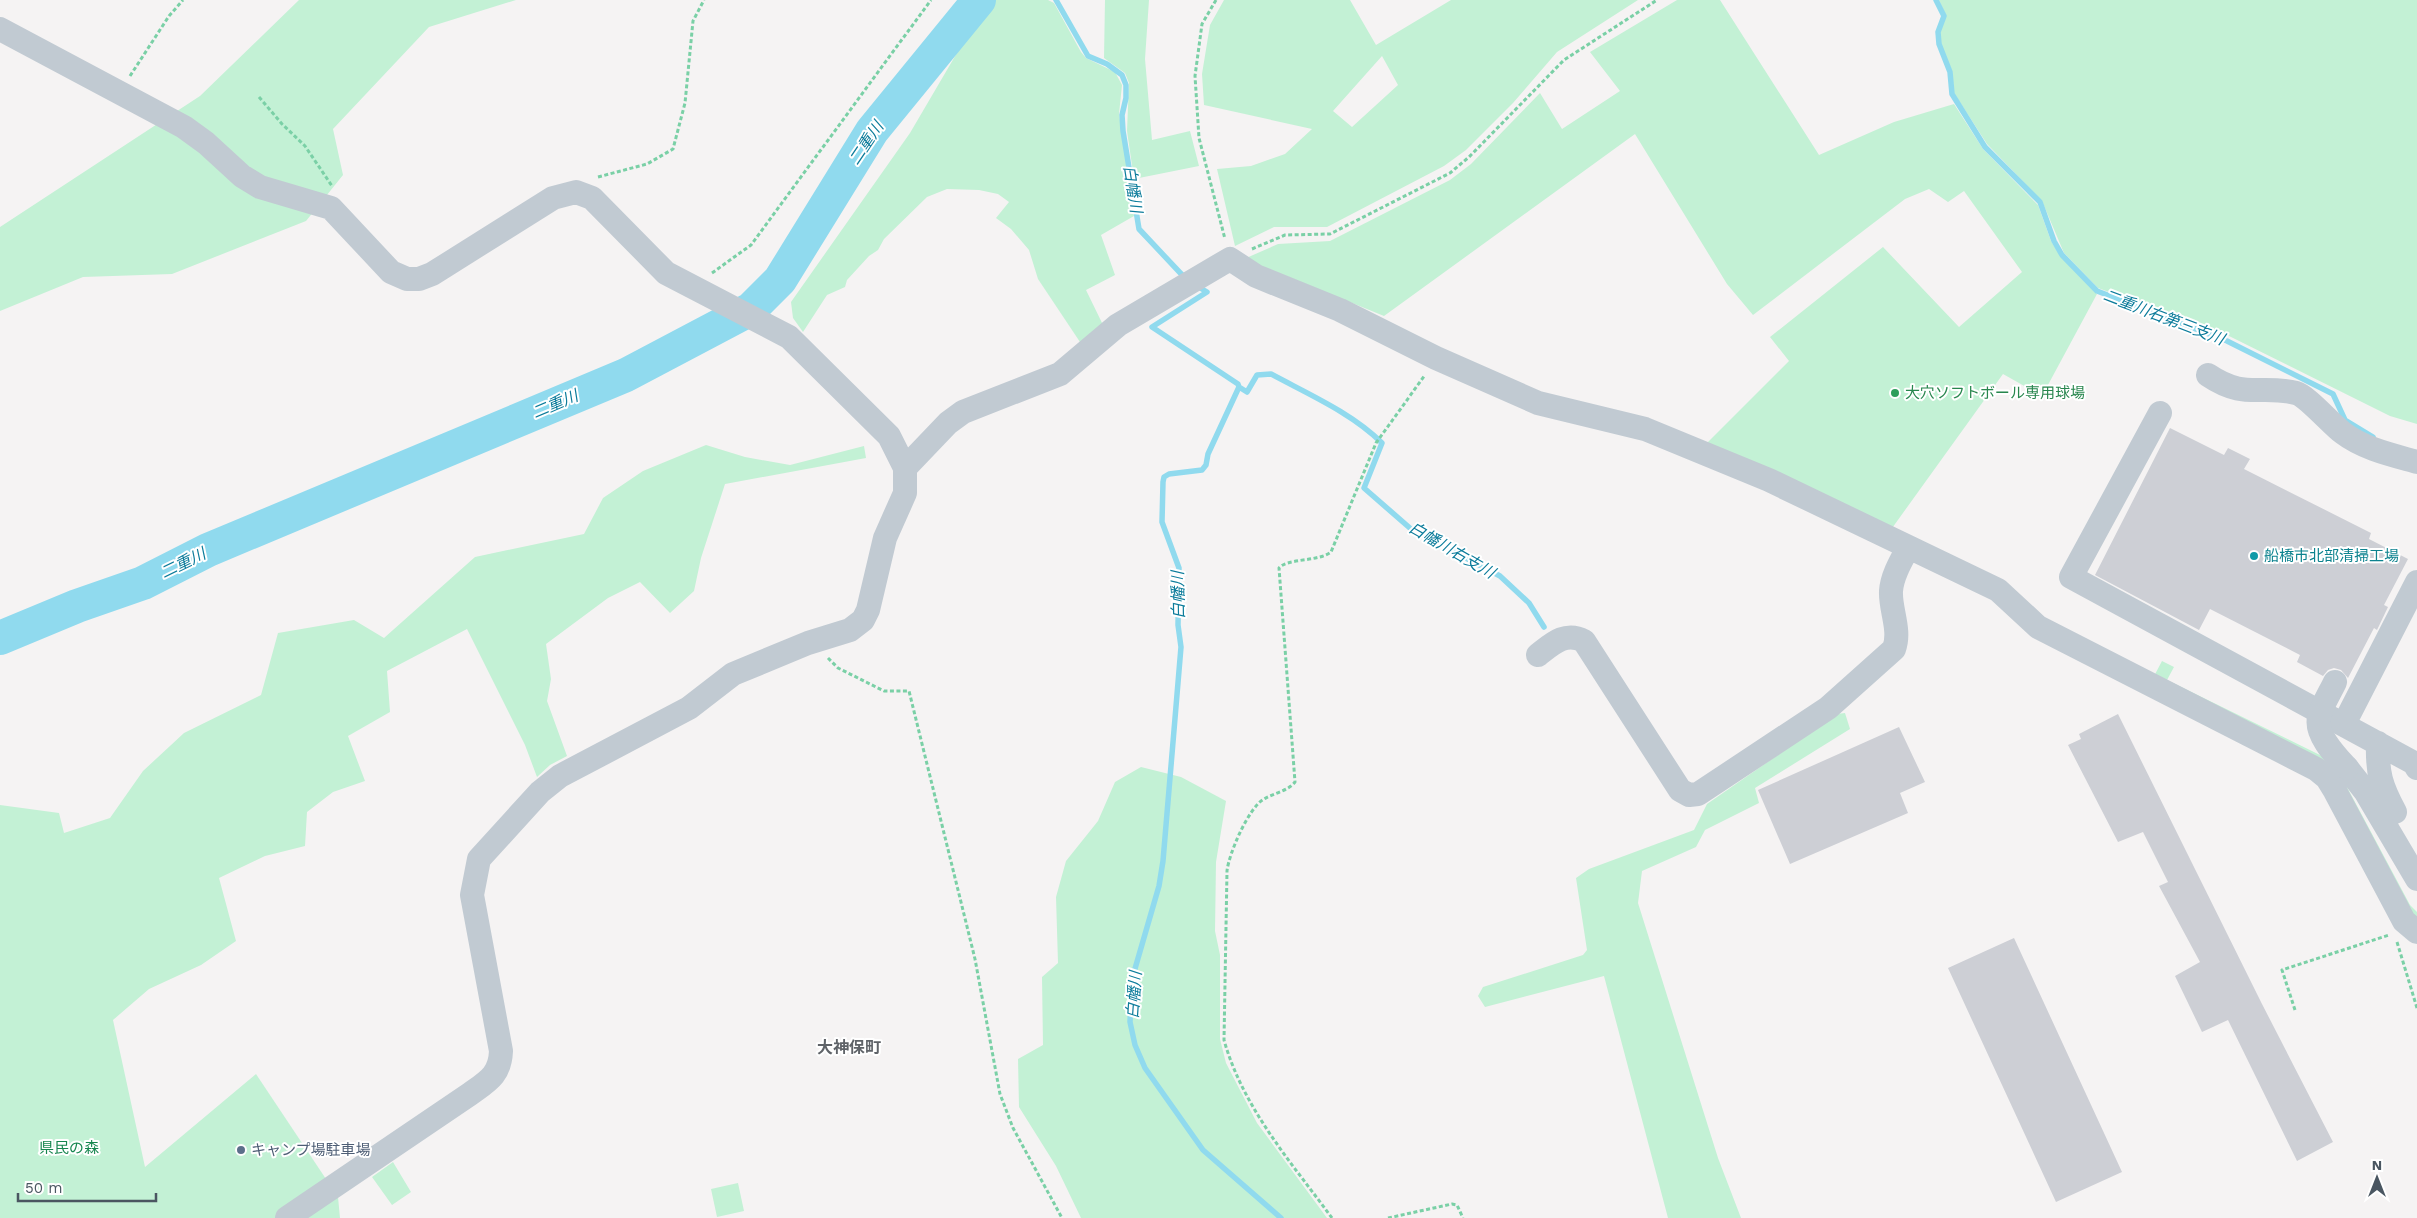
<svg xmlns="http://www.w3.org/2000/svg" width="2417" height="1218" font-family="'Work Sans','Noto Sans JP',sans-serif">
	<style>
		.green { fill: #c3f1d5; fill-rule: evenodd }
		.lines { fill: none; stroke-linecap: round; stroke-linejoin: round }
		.stream { stroke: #90daee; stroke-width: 5.5 }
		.river { stroke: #90daee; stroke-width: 34 }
		.building { fill: #cdcfd5 }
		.path { stroke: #7ad0a6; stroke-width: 3; stroke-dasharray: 4 2.5; stroke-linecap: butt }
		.minor { stroke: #c1cad2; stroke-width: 24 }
		.minor-bridge { stroke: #c1cad2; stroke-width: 24 }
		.leisure-dot { fill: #2e9e5b; stroke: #fff; stroke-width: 2 }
		.culture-dot { fill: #0f9aa8; stroke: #fff; stroke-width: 2 }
		.service-dot { fill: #5c6f8a; stroke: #fff; stroke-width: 2 }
		.labels { text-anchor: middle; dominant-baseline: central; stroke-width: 4; stroke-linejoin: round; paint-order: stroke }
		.leisure-label { font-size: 15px; fill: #27864d; stroke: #fff; text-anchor: start }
		.culture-label { font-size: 15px; fill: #0d838f; stroke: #fff; text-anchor: start }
		.park-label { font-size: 15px; fill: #17864f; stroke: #fff }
		.service-label { font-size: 15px; fill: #4e5e75; stroke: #fff; text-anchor: start }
		.water-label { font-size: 16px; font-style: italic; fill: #0c7c9b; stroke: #fff }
		.neighbourhood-label { font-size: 16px; font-weight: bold; fill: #5f6368; stroke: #fff }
	</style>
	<rect width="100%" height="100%" fill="#f5f3f3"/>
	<path class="green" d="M299 0H516L429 27 333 129 343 175 306 221 172 274 83 277 0 311V227L200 96Z
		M988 0H1048L1054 3 1081 52 1086 58 1115 72 1122 85 1119 114 1134 216 1101 235 1115 275 1086 290 1104 327 1084 348 1038 279 1029 250 1011 229 996 218 1009 202 998 194 979 190 947 189 927 197 884 239 878 250 869 256 847 280 845 287 827 295 803 332 793 318 791 302 910 133Z
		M1105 0H1149L1145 59 1152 140 1190 131 1199 166 1134 179 1127 131 1129 83 1125 73 1104 58Z
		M1224 0H1350L1376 45 1451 0H1638L1557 52 1513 103 1466 150 1444 166 1327 227H1274L1235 246 1217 169 1251 166 1285 154 1312 129 1204 105 1202 74 1210 25ZM1382 56 1398 85 1352 127 1333 111Z
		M1677 0H1720L1819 155 1894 122 1954 104 1983 149 2038 205 2051 241 2061 257 2097 294 2042 396 2003 374 1890 531 1705 445 1789 361 1770 337 1883 247 1959 327 2022 272 1964 191 1948 202 1929 189 1905 199 1753 315 1727 284 1635 134 1384 316 1244 259 1278 244 1330 241 1450 180 1471 164 1540 93 1562 129 1620 91 1590 52Z
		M1939 0H2417V424L2390 416 2229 336 2098 288 2064 253 2042 201 1987 144 1954 93 1952 71 1941 44 1940 32 1946 15Z
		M706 445 745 457 790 465 864 446 866 458 725 484 701 558 694 591 670 613 640 582 608 598 546 644 551 679 547 701 567 756 550 765 537 777 525 745 467 629 387 671 390 712 348 736 365 781 333 792 307 812 305 846 265 856 219 878 236 941 201 965 149 989 113 1020 145 1167 256 1074 338 1197 340 1218H0V805L59 813 64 833 110 818 143 771 184 733 261 695 278 633 354 620 384 638 475 557 584 534 603 498 643 471Z
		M2162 661 2174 667 2167 680 2324 757 2340 774 2410 905 2417 912V918L2407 909 2335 780 2152 680Z
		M1845 713 1850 729 1755 788 1759 803 1705 830 1696 847 1642 871 1638 903 1718 1158 1741 1218H1668L1604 976 1485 1007 1478 996 1483 987 1583 955 1587 950 1576 878 1589 869 1694 830 1707 804 1837 714Z
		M1141 767 1181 777 1226 801 1216 862 1215 931 1220 955V1039L1226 1063 1257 1123 1327 1218H1081L1056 1166 1019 1107 1018 1059 1043 1045 1042 977 1058 963 1056 897 1066 861 1098 821 1115 782Z
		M393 1162 411 1192 392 1205 372 1177Z
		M738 1183 744 1211 717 1217 711 1189Z"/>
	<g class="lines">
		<path class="stream" d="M1056 0 1088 56 1107 64 1122 75 1126 85V98L1122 115 1123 131 1139 229 1185 278
			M1936 0 1944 16 1938 32 1939 44 1950 72 1952 94 1985 147 2040 202 2054 241 2062 255 2097 291 2227 341 2333 394 2345 420 2373 437
			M1197 286 1207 292 1152 327 1238 384 1239 387 1208 454 1206 465 1202 470 1169 474 1164 477 1163 482 1162 522 1179 568 1178 625 1181 647 1163 861 1159 886 1132 979 1130 1022 1135 1045 1145 1068 1203 1150 1281 1218
			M1239 387 1247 392 1257 375 1271 374C1308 394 1352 413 1382 443L1364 488 1411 529 1500 576 1529 603 1544 627"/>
		<path class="river" d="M0 638 77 606 143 583 208 550 626 375 751 309 780 280 872 131 979 0"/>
	</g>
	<path class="building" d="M2170 428 2224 455 2228 448 2250 459 2244 469 2371 533 2369 539 2408 559 2384 605 2388 607 2377 630 2374 628 2348 678 2341 670 2334 668 2328 670 2323 676 2297 662 2300 655 2210 609 2199 630 2095 575Z
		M2118 714 2262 1004 2333 1142 2297 1161 2228 1020 2202 1032 2175 976 2200 962 2159 886 2168 882 2143 832 2118 842 2068 745 2081 739 2079 734Z
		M1899 727 1925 782 1900 793 1908 813 1790 864 1758 790Z
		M2014 938 2122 1172 2056 1202 1948 968Z"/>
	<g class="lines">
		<path class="path" d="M1216 0 1202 24 1195 76 1199 138 1225 239
			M130 76 169 16 183 0
			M259 97 282 124 305 146 332 186
			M598 177 647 164 673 149 685 103 693 21 704 0
			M1252 249 1285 235 1330 234 1450 173 1469 157 1564 60 1657 0
			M712 273 751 245 931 0
			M828 658 838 668 884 691H909L975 959 1000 1094 1013 1128 1062 1218
			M2397 942 2417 1008
			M2295 1010 2282 970 2389 935
			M1332 1218C1291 1162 1243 1108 1224 1040L1227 871C1229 853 1249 807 1264 799 1274 793 1288 791 1295 782L1279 568C1287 558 1318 562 1331 552L1376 443 1425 375
			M1388 1218 1452 1204 1457 1205 1463 1218"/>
		<path class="minor" d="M0 29 184 127 206 143 242 176 260 187 331 208 391 272 407 279H419L432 274 553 198 576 192 592 198 666 273 789 337 889 436 905 468V493L885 538 868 610 863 620 850 630 808 643 733 674 689 708 560 776 540 792 479 859 472 895 501 1051C500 1075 488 1081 470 1094L287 1218
			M2208 375C2245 400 2260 384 2296 393 2307 396 2331 424 2343 433 2364 449 2392 455 2417 462
			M2160 413 2071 577 2414 763 2417 768
			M905 468 948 423 963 412 1060 374 1118 325 1230 259 1256 276 1340 310 1436 358 1538 403 1645 429 1769 480 1998 590 2038 627 2316 769 2327 778 2335 791 2404 921 2417 932
			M1538 655C1552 644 1565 631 1584 641L1680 790 1689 795 1698 794 1828 708 1894 649C1901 630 1890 610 1891 591 1892 576 1901 561 1908 548
			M2344 724 2417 582
			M2378 743C2377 773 2381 786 2395 812
			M2347 768 2365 791 2417 879"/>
		<path class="minor-bridge" d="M2335 682C2330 693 2321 706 2319 718 2315 735 2337 757 2347 768"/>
	</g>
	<circle class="leisure-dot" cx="1895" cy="393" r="5"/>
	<circle class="culture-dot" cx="2254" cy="556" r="5"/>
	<circle class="service-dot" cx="241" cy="1150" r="5"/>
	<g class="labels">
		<g class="leisure-label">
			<text x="1905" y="393">大穴ソフトボール専用球場</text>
		</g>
		<g class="culture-label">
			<text x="2264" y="556">船橋市北部清掃工場</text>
		</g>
		<g class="park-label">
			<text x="69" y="1148">県民の森</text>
		</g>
		<g class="service-label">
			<text x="251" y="1150">キャンプ場駐車場</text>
		</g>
		<g class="water-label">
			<text transform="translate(866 143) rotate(-56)">二重川</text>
			<text transform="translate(1133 189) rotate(81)">白幡川</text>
			<text transform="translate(2164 317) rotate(21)">二重川右第三支川</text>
			<text transform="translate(555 404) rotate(-23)">二重川</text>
			<text transform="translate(1452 550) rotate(30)">白幡川右支川</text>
			<text transform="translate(183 563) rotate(-26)">二重川</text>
			<text transform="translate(1178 595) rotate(-91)">白幡川</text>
			<text transform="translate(1134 995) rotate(-86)">白幡川</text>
		</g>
		<g class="neighbourhood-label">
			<text x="849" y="1047">大神保町</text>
		</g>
	</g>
	<g transform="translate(2377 1178)" stroke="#ffffff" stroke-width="4" paint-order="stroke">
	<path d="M0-4L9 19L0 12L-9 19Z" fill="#4a5661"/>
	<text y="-8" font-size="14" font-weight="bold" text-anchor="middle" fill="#4a5661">N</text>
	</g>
	<path d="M18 1193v8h138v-8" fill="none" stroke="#4a5661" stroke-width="2.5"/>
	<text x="25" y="1193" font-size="15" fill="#4a5661" stroke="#ffffff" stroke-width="4" paint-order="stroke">50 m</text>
</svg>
